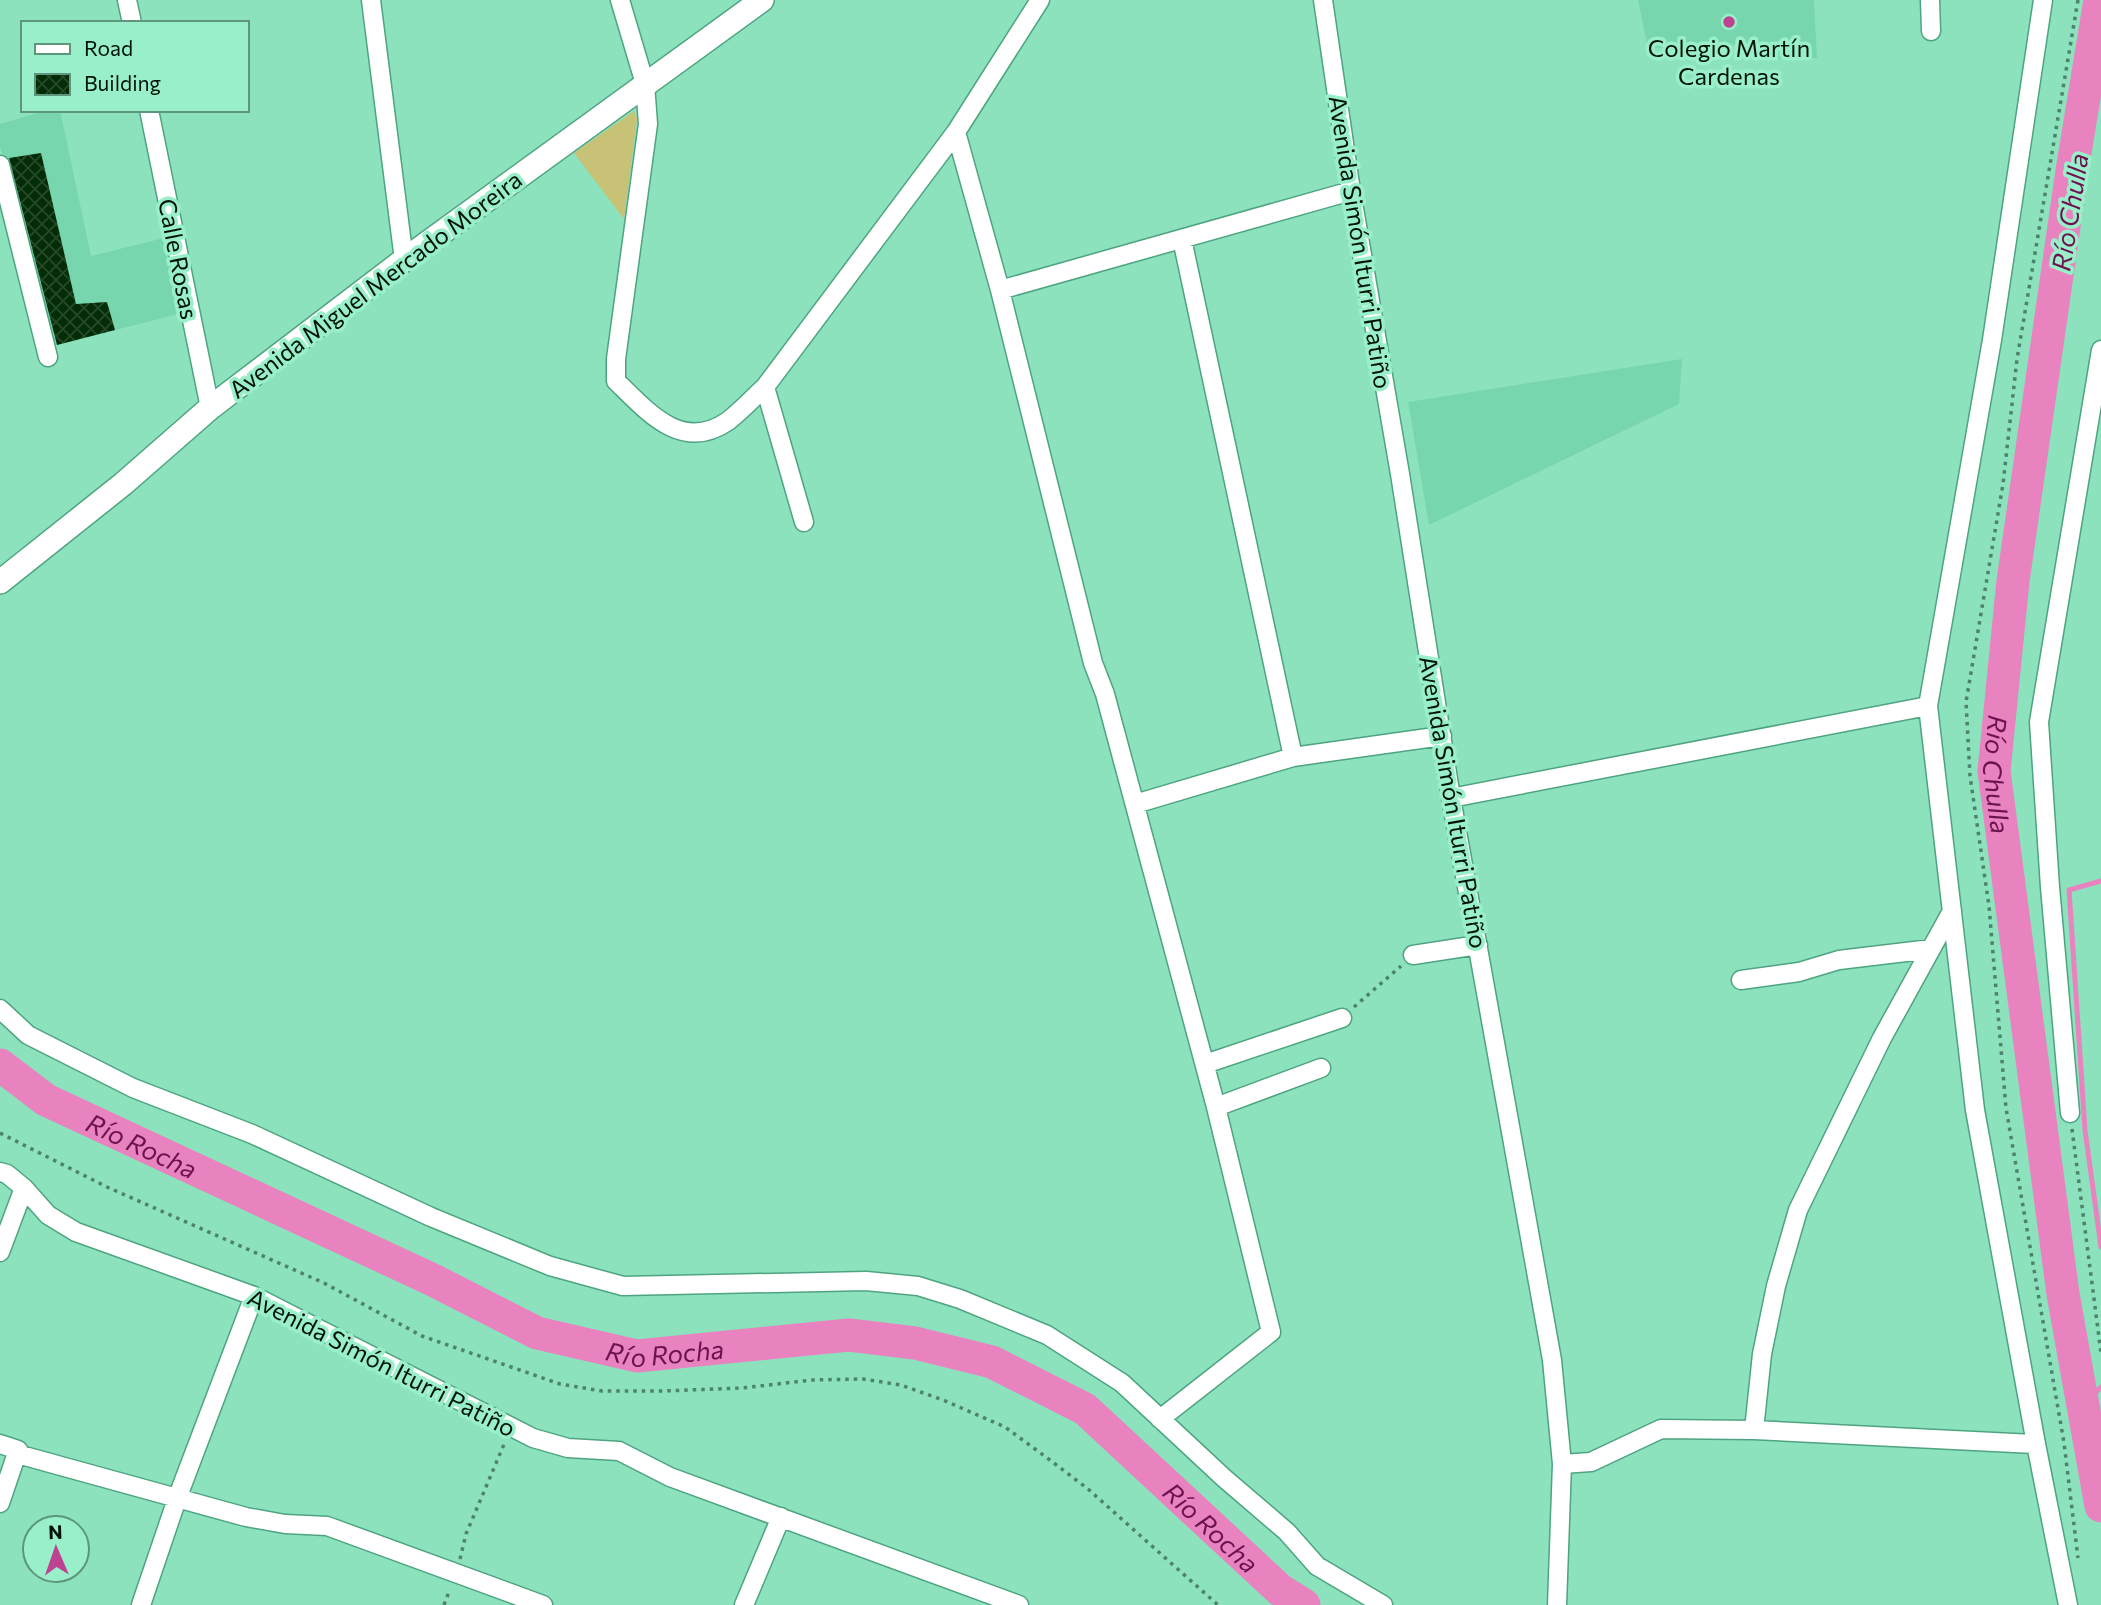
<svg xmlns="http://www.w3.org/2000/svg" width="2101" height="1605" font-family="Commissioner,sans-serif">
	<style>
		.built { fill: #78d6ae }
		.green { fill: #c8c277 }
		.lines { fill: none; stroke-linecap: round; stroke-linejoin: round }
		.stream { stroke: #e883bf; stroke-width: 5 }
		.river { stroke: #e883bf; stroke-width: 33 }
		.building { fill: url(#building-cross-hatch) }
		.minor-casing { stroke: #4ea481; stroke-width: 21 }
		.major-casing { stroke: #4ea481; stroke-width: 26 }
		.path { stroke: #4c836a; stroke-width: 3.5; stroke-dasharray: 3.5 5; stroke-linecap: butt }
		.minor { stroke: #fff; stroke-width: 18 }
		.major { stroke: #fff; stroke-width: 23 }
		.poi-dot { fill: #be4292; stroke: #99efc9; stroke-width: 2.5 }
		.labels { text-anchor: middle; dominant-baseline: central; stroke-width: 7; stroke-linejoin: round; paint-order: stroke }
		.poi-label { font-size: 24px; fill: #001309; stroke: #99efc9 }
		.street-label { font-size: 24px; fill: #001309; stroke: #99efc9 }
		.water-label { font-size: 26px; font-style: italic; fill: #6c124f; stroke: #99efc9 }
	</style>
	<defs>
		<pattern id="building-cross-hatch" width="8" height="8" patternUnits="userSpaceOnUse" patternTransform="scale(1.75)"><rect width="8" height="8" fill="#022d06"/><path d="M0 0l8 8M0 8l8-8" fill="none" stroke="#254929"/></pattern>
	</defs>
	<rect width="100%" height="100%" fill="#8ce2bc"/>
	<path class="built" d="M1638 0H1814L1817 58 1775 59 1774 43 1648 48Z
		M48 110H60L91 256 164 238 178 314 53 346 28 242 0 147V124Z
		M1682 359 1679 404 1429 525 1408 402Z"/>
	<path class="green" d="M634 111 637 119 624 219 574 153Z"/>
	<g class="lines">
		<path class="stream" d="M2101 881 2069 890 2085 1130 2101 1247
			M2083 1405 2101 1387"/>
		<g class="river">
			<path id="s1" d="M2100 0 2072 171 2013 581 1994 771 2063 1294 2101 1506"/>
			<path id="s2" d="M0 1065 46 1100 433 1280 537 1333 637 1356 849 1335 915 1343 992 1362 1085 1409 1280 1590 1304 1605"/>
		</g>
	</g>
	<path class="building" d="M41 153 76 304 107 302 115 330 57 345 9 158Z"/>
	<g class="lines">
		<g class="minor-casing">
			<path id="minor" d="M127 0 132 23
				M371 0 404 260
				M620 0 645 84 648 124 616 359V381C648 412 682 453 728 421 741 411 753 398 765 387L956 132 1040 0
				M1323 0 1351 191 1400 474 1451 798 1552 1360 1562 1464 1557 1605
				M1930 0 1931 31
				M2043 0 1992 340 1928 706 1975 1110 2036 1444 2068 1605
				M149 110 210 408
				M956 132 1000 290 1093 663 1105 694 1216 1107 1271 1332 1160 1419
				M0 165 48 357
				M1182 239 1293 757
				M1000 290 1351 191
				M765 387 804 522
				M1451 798 1928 706
				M1135 804 1293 757 1442 736
				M1413 955 1478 945
				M1741 980 1799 972 1839 960 1931 949
				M0 1009 28 1035 133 1088 252 1134 431 1217 550 1266 623 1286 866 1281 918 1286 960 1299 1047 1335 1122 1383 1224 1478 1287 1532 1317 1566 1383 1605
				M1205 1064 1342 1018
				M1216 1107 1321 1068
				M2070 1113 2050 887 2039 722 2101 350
				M0 1172 7 1174 24 1188 48 1215 76 1232 254 1296 533 1438 568 1448 619 1451 670 1477 1019 1605
				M0 1252 24 1188
				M1754 1430 1762 1354 1776 1286 1798 1210 1882 1038 1952 911
				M0 1444 18 1450 21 1455 246 1517 285 1524 327 1526 543 1605
				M1562 1464 1591 1462 1661 1429 1754 1430 2036 1444
				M0 1503 18 1450
				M141 1605 178 1496 254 1296
				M744 1605 781 1517"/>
		</g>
		<g class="major-casing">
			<path id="major" d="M0 582 123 484 210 408 404 260 762 0"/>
		</g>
		<path class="path" d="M2078 0 2017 359 2003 484 1966 702 1970 776 1989 906 2006 1108 2064 1443 2078 1558
			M1354 1007 1401 966
			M2072 1129 2101 1353
			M0 1133 107 1187 324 1283 422 1336 560 1384 602 1391H663L742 1388 812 1380 863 1379 901 1385 943 1400 1005 1427 1050 1460 1088 1489 1218 1605
			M460 1559 466 1534 505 1442
			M444 1605 450 1589"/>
		<use href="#minor" class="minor"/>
		<use href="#major" class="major"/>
	</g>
	<circle class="poi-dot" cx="1729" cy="22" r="7"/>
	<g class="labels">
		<g class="poi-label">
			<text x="1729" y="47">Colegio Martín<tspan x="1729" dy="28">Cardenas</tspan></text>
		</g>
		<g class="street-label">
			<text transform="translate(1361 242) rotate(81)">Avenida Simón Iturri Patiño</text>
			<text transform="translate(179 259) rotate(79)">Calle Rosas</text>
			<text transform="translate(375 284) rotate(-37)">Avenida Miguel Mercado Moreira</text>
			<text transform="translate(1454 802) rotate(80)">Avenida Simón Iturri Patiño</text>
			<text transform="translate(382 1362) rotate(27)">Avenida Simón Iturri Patiño</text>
		</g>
		<g class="water-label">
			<text transform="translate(2069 212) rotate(-81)">Río Chulla</text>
			<text stroke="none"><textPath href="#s1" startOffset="782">Río Chulla</textPath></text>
			<text stroke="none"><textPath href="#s2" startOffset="164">Río Rocha</textPath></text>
			<text stroke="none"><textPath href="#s2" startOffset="732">Río Rocha</textPath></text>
			<text stroke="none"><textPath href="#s2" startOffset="1340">Río Rocha</textPath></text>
		</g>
	</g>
	<rect x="21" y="21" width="228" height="91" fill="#99efc9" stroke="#5c977c" stroke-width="2"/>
	<rect x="35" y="44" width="35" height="10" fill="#ffffff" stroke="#5c977c" stroke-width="2"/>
	<text x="84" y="56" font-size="21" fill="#001309">Road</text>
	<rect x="35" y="74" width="35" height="21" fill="url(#building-cross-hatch)" stroke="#5c977c" stroke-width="2"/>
	<text x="84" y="91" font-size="21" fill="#001309">Building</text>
	<g transform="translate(56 1549) rotate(358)"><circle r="33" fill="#99efc9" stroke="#5c977c" stroke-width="2"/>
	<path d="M0-5L12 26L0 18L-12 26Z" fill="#be4292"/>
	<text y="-10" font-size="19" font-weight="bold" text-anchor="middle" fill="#001309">N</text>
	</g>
</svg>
